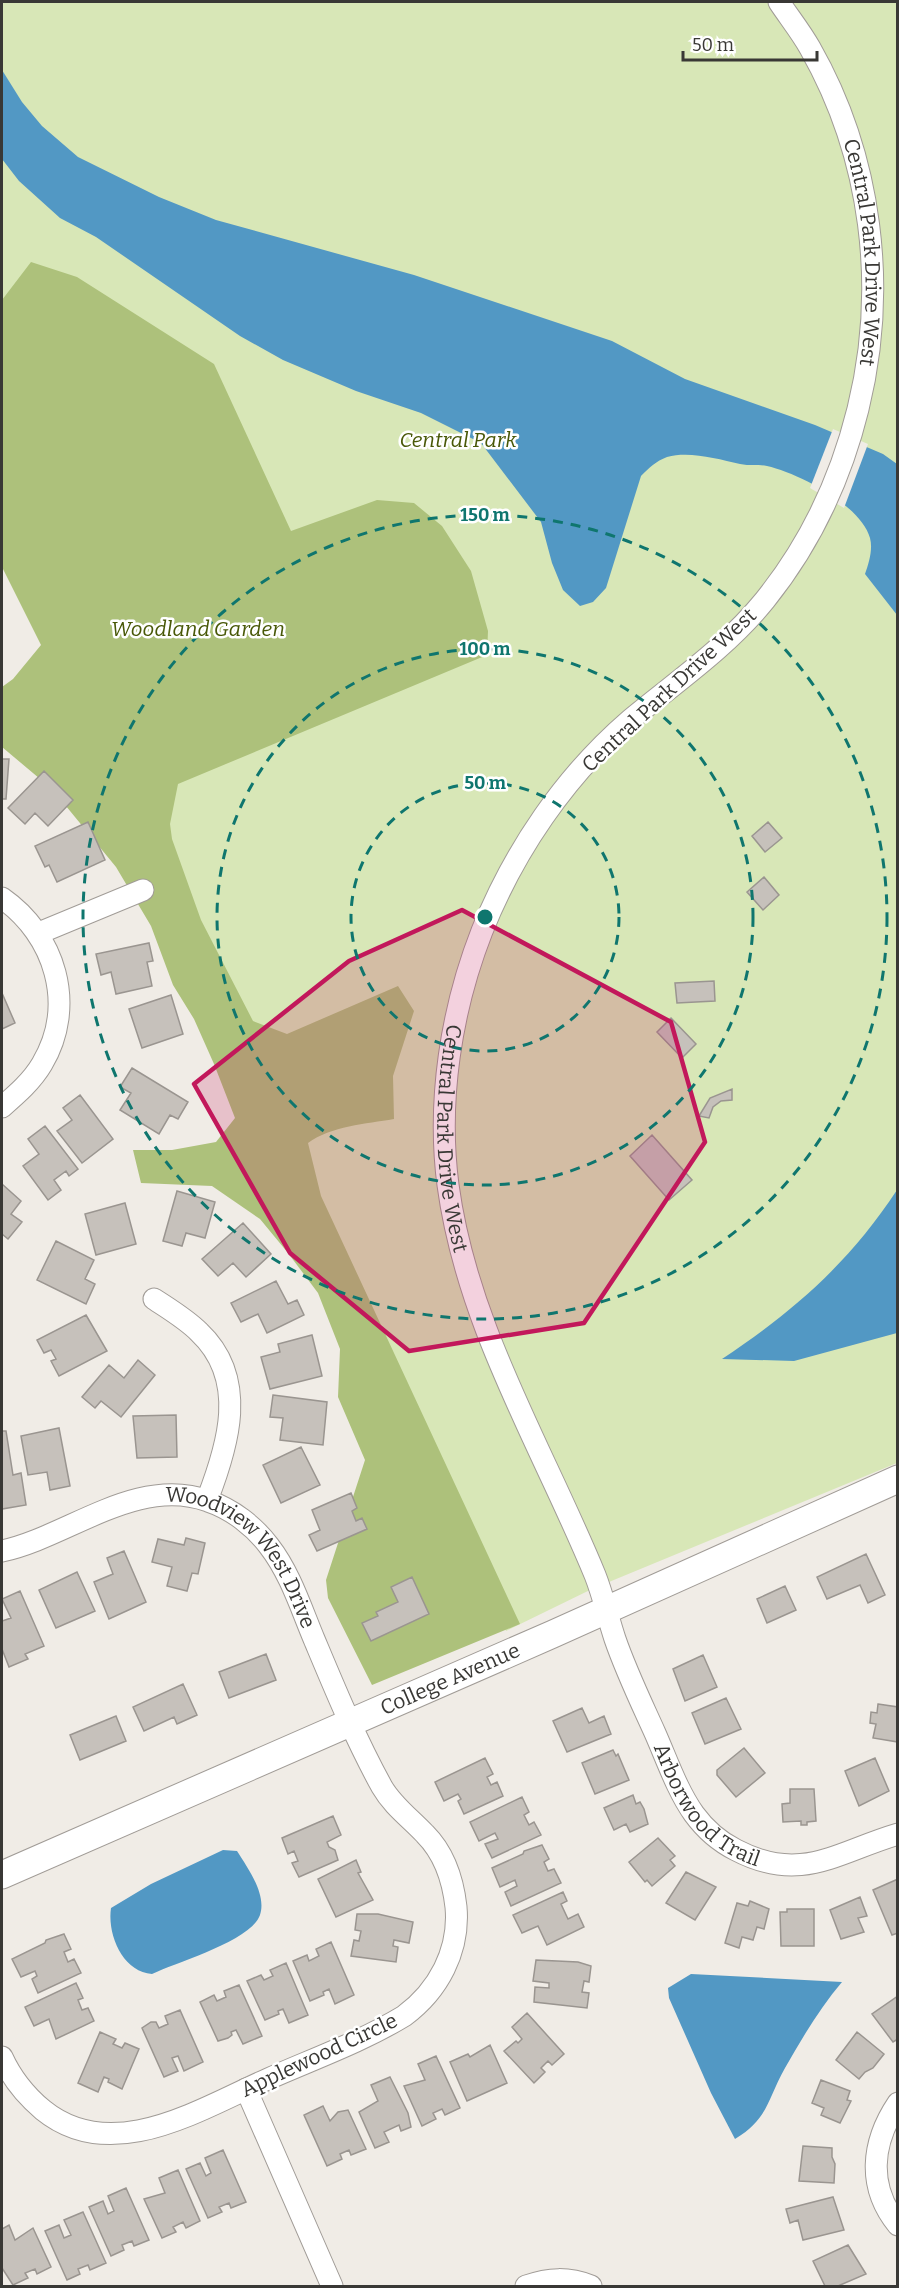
<svg xmlns="http://www.w3.org/2000/svg" width="899" height="2288" font-family="Bitter,serif">
	<style>
		.green { fill: #d8e7b7 }
		.forest { fill: #adc17b }
		.water { fill: #5298c4 }
		.pier { fill: #f0ece6 }
		.building { fill: #c6c1bb; stroke: #9a9590; stroke-width: 1.5 }
		.lines { fill: none; stroke-linecap: round; stroke-linejoin: round }
		.minor-casing { stroke: #a19c97; stroke-width: 23 }
		.major-casing { stroke: #a19c97; stroke-width: 29 }
		.minor { stroke: #fff; stroke-width: 21 }
		.major { stroke: #fff; stroke-width: 27 }
		.marked { fill: #c2185b; fill-opacity: 0.2; stroke: #c2185b; stroke-width: 4.5; stroke-linejoin: round }
		.ring { fill: none; stroke: #0f766e; stroke-width: 3; stroke-dasharray: 10 8 }
		.labels { text-anchor: middle; dominant-baseline: central; stroke-width: 5; stroke-linejoin: round; paint-order: stroke }
		.street-label { font-size: 21px; fill: #393835; stroke: #fff }
		.park-label { font-size: 21px; font-style: italic; fill: #485807; stroke: #fff }
		.centre { fill: #0f766e; stroke: #fff; stroke-width: 3 }
		.ring-label { font-size: 18px; text-anchor: middle; font-weight: bold; fill: #0f766e; stroke: #fff; stroke-width: 5; stroke-linejoin: round; paint-order: stroke }
	</style>
	<rect width="100%" height="100%" fill="#f0ece6"/>
	<path class="green" d="M2 2H897V1463L592 1589 506 1631 2 493Z"/>
	<path class="forest" d="M31 262 77 277 214 364 291 531 377 500 414 503 442 526 471 571 488 631 487 655 178 784 170 824 172 839 201 920 253 1021 287 1034 398 986 414 1011 393 1076 394 1119C366 1124 331 1126 308 1143L321 1196 520 1624 372 1685 328 1598 326 1580 365 1460 338 1397 340 1349 318 1293 288 1253 260 1219 212 1186 141 1183 133 1150H172L216 1142 235 1118 214 1064 194 1019 173 985 151 926 116 867 52 789 2 747V687L13 679 41 645 2 567V300Z"/>
	<path class="water" d="M2 70 22 102 42 126 78 157 159 197 216 220 414 275 612 341 685 379 815 425 883 454 897 464V615L865 574C869 563 873 549 870 538 861 505 798 473 767 466 758 464 749 466 740 464 717 459 690 451 667 457 656 461 649 468 641 476L606 588 593 602 580 606 563 590 552 563 541 522 481 443 421 413 356 391 283 360 240 336 96 237 60 218 19 181 2 159Z
		M897 1190V1333L794 1361 722 1359C794 1311 849 1263 897 1190Z
		M223 1850 237 1851C247 1867 267 1894 260 1915 251 1941 177 1962 152 1974 123 1972 107 1935 111 1908L151 1884Z
		M691 1974 842 1982C820 2008 802 2038 785 2068 767 2100 769 2118 735 2139L711 2093 669 1998 668 1988Z"/>
	<path class="pier" d="M833 429 868 444 844 508 810 488Z"/>
	<path class="building" d="M2 759H9L6 799H2Z
		M44 771 73 800 48 826 35 813 25 824 8 808Z
		M88 822 105 860 57 882 49 865 45 867 35 846Z
		M768 822 782 838 765 852 752 836Z
		M764 877 779 895 763 910 747 892Z
		M149 943 153 961 147 962 152 986 116 994 111 972 101 975 96 954Z
		M714 981 715 1001 677 1003 675 983Z
		M2 993 15 1023 2 1029Z
		M171 995 183 1034 142 1048 129 1009Z
		M671 1018 696 1044 682 1058 657 1032Z
		M132 1068 188 1102 178 1119 170 1115 159 1134 120 1110 131 1093 120 1087Z
		M732 1089V1100L721 1101 713 1107 709 1118 699 1116 710 1098Z
		M80 1095 113 1139 82 1163 57 1131 72 1120 63 1108Z
		M45 1126 78 1169 69 1176 66 1171 54 1180 61 1190 48 1200 23 1166 39 1154 28 1139Z
		M652 1135 692 1180 669 1200 630 1156Z
		M2 1184 21 1201 11 1214 22 1222 8 1239 2 1234Z
		M177 1191 215 1202 205 1238 186 1233 182 1246 163 1241Z
		M125 1203 136 1244 96 1255 85 1214Z
		M243 1223 271 1254 246 1277 233 1263 218 1276 202 1259Z
		M56 1241 94 1260 85 1279 95 1284 86 1304 37 1280Z
		M276 1281 288 1304 297 1300 304 1315 267 1333 258 1314 241 1322 231 1303Z
		M86 1315 107 1351 59 1376 51 1361 56 1359 51 1350 44 1353 37 1340Z
		M312 1335 322 1376 270 1389 261 1357 280 1352 278 1344Z
		M138 1360 155 1375 121 1417 101 1401 95 1408 82 1397 109 1365 124 1378Z
		M273 1395 327 1402 323 1445 280 1440 283 1418 270 1417Z
		M176 1415 177 1457 137 1458 133 1416Z
		M59 1428 70 1486 50 1490 47 1472 28 1475 21 1436Z
		M2 1431H6L13 1475 21 1473 26 1505 2 1509Z
		M301 1447 320 1485 281 1503 263 1465Z
		M351 1493 357 1508 352 1511 356 1521 362 1518 367 1529 317 1551 309 1535 320 1530 312 1510Z
		M186 1538 205 1543 198 1574 192 1573 187 1591 167 1586 172 1567 152 1562 158 1539 184 1545Z
		M124 1551 146 1602 109 1619 94 1582 113 1574 107 1558Z
		M866 1554 885 1595 868 1603 860 1585 827 1599 817 1577Z
		M77 1572 95 1611 56 1628 39 1590Z
		M412 1577 429 1614 371 1641 362 1623 378 1616 376 1612 398 1602 391 1587Z
		M785 1586 796 1610 767 1623 757 1599Z
		M20 1591 44 1646 25 1654 28 1659 9 1667 2 1649V1621L11 1618 2 1599Z
		M266 1654 276 1680 229 1698 219 1672Z
		M703 1655 717 1687 685 1701 673 1669Z
		M183 1684 197 1715 177 1724 174 1717 144 1731 133 1707Z
		M726 1698 741 1729 705 1744 692 1713Z
		M878 1704 898 1707V1742L873 1738 876 1724 870 1723 871 1712 877 1713Z
		M582 1708 589 1723 604 1716 611 1734 567 1752 553 1721Z
		M116 1716 126 1741 80 1760 70 1735Z
		M744 1748 765 1773 736 1797 717 1775V1770Z
		M613 1750 616 1756 618 1754 629 1780 595 1794 582 1763Z
		M485 1758 493 1774 487 1777 491 1785 497 1782 503 1796 464 1814 458 1801 461 1799 458 1794 444 1801 435 1782Z
		M875 1758 889 1791 859 1806 845 1771Z
		M790 1789H814L816 1821 807 1822V1825H801V1821L783 1822 782 1804 790 1803Z
		M633 1795 636 1804 640 1802 644 1809 648 1824 630 1832 626 1824 614 1830 604 1808Z
		M522 1797 529 1812 524 1815 529 1825 534 1822 541 1835 492 1858 485 1844 498 1839 495 1833 479 1841 470 1822Z
		M333 1816 341 1835 327 1842 329 1847 335 1850 338 1860 299 1877 292 1863 298 1861 294 1851 288 1854 282 1838Z
		M658 1838 675 1856 670 1860 675 1866 652 1886 647 1880 645 1882 629 1862Z
		M542 1845 549 1859 544 1862 548 1871 554 1869 561 1883 511 1906 505 1892 517 1886 515 1880 500 1887 492 1868 523 1854 524 1851Z
		M356 1860 361 1872 358 1873 373 1900 336 1917 318 1879Z
		M686 1872 716 1887 695 1920 666 1903Z
		M898 1879V1933L892 1935 873 1890Z
		M563 1892 567 1901 561 1904 568 1919 578 1914 584 1927 547 1945 538 1926 522 1933 513 1915Z
		M860 1897 867 1916 858 1918 864 1932 841 1939 830 1910Z
		M750 1901 769 1909 764 1929 757 1927 753 1940 742 1937 739 1948 725 1943 737 1903 748 1906Z
		M787 1909H814V1946H781L780 1912H787Z
		M357 1914H378L413 1922 409 1943 394 1940 393 1946 398 1947 396 1962 351 1956 354 1940 359 1941 361 1931 355 1930Z
		M64 1934 71 1949 64 1952 68 1962 74 1959 81 1973 38 1993 32 1979 37 1976 35 1971 21 1977 12 1959 45 1943 46 1940Z
		M331 1942 354 1995 335 2004 329 1989 323 1992 324 1995 310 2001 293 1961 307 1955 309 1961 319 1956 316 1949Z
		M536 1960 578 1962 591 1966 589 1982 584 1981 582 1992 589 1993 587 2008 534 2002 535 1987 549 1988V1983L533 1981Z
		M286 1963 308 2015 289 2023 283 2009 278 2011 279 2014 265 2020 247 1981 261 1975 264 1980 273 1976 270 1970Z
		M76 1983 83 1998 78 2000 82 2010 88 2008 94 2021 56 2039 49 2019 34 2026 25 2007Z
		M239 1985 262 2036 243 2044 236 2030 231 2032 232 2035 228 2038 218 2041 200 2002 214 1995 217 2001 226 1997 224 1991Z
		M898 1996V2039L893 2042 872 2014Z
		M180 2010 203 2062 184 2071 178 2056 172 2058 178 2071 164 2077 142 2028 151 2022H156L159 2028 168 2024 165 2016Z
		M527 2013 564 2054 552 2065 548 2061 541 2068 545 2072 534 2083 504 2051 516 2041 518 2043 522 2039 512 2027Z
		M100 2032 116 2039 113 2044 122 2048 125 2043 139 2049 122 2089 108 2082 109 2079 104 2077 98 2092 78 2083Z
		M857 2032 884 2054 873 2068 865 2072 859 2079 836 2060Z
		M490 2045 507 2083 467 2101 450 2062 468 2054 470 2057Z
		M436 2056 460 2108 445 2115 442 2109 433 2113 436 2119 422 2126 404 2086 425 2080 418 2064Z
		M390 2077 408 2113 411 2127 401 2131 399 2125 384 2132 389 2142 375 2148 359 2112 378 2101 371 2085Z
		M821 2080 850 2091 847 2100 851 2101 840 2123 821 2115 824 2108 812 2103Z
		M323 2106 330 2121 338 2112 348 2110 366 2149 351 2155 349 2150 340 2154 342 2159 327 2166 304 2115Z
		M803 2146 832 2148V2157L835 2164 834 2183 799 2181Z
		M223 2150 246 2202 231 2208 229 2203 219 2207 222 2212 208 2218 186 2169 200 2163 206 2176 211 2173 205 2158Z
		M178 2170 200 2221 186 2228 183 2222 173 2227 176 2232 162 2238 144 2199 165 2193 159 2178Z
		M126 2188 149 2240 134 2246 132 2241 122 2245 124 2250 111 2256 89 2207 103 2201 108 2214 114 2211 108 2196Z
		M833 2197 844 2230 803 2240 798 2220 790 2223 786 2209Z
		M83 2212 106 2263 90 2270 88 2265 78 2269 80 2274 67 2280 45 2231 59 2225 64 2238 71 2235 64 2220Z
		M9 2225 15 2240 33 2228 51 2267 37 2274 35 2269 25 2273 28 2278 13 2285 2 2268V2229Z
		M848 2245 866 2274 838 2286H825L813 2261Z"/>
	<g class="lines">
		<g class="minor-casing">
			<g id="minor">
				<path id="s1" d="M779 2C789 17 801 32 810 48 872 157 888 288 858 409 841 478 810 544 765 600 726 648 677 681 630 720 565 776 514 851 482 931 451 1010 437 1101 448 1185 467 1326 542 1446 595 1575 603 1595 608 1618 615 1639 626 1671 641 1702 655 1733 667 1760 677 1790 694 1814 705 1829 720 1842 736 1850 801 1884 837 1852 898 1834"/>
				<path d="M2 898C55 935 77 1005 42 1064 32 1081 17 1094 2 1107"/>
				<path d="M39 933 143 890"/>
				<path d="M154 1299C169 1309 186 1319 199 1332 249 1379 228 1446 207 1500"/>
				<path id="s2" d="M2 1551C68 1537 137 1475 208 1501 232 1509 254 1526 269 1546 290 1573 301 1608 314 1639 335 1689 356 1740 382 1787 393 1806 410 1818 425 1834 444 1853 453 1880 456 1907 460 1951 438 1991 404 2016 361 2042 313 2059 268 2079 200 2109 112 2166 43 2110 25 2095 12 2079 2 2057"/>
				<path d="M246 2089 332 2286"/>
				<path d="M898 2103C871 2143 867 2187 898 2225"/>
				<path d="M526 2286C549 2278 568 2277 591 2286"/>
			</g>
		</g>
		<g class="major-casing">
			<g id="major">
				<path id="s3" d="M2 1875 553 1634 898 1479"/>
			</g>
		</g>
		<use href="#minor" class="minor"/>
		<use href="#major" class="major"/>
	</g>
	<path class="marked" d="M462 910 671 1022 705 1142 584 1323 409 1351 290 1253 194 1084 349 961Z"/>
	<g class="ring">
		<circle cx="485" cy="917" r="134"/>
		<circle cx="485" cy="917" r="268"/>
		<circle cx="485" cy="917" r="402"/>
	</g>
	<g class="labels">
		<g class="street-label">
			<text stroke="none"><textPath href="#s1" startOffset="270">Central Park Drive West</textPath></text>
			<text transform="translate(669 690) rotate(-43)">Central Park Drive West</text>
			<text stroke="none"><textPath href="#s1" startOffset="1296">Central Park Drive West</textPath></text>
			<text stroke="none"><textPath href="#s2" startOffset="279">Woodview West Drive</textPath></text>
			<text stroke="none"><textPath href="#s3" startOffset="489">College Avenue</textPath></text>
			<text stroke="none"><textPath href="#s1" startOffset="2022">Arborwood Trail</textPath></text>
			<text transform="translate(319 2055) rotate(-25)">Applewood Circle</text>
		</g>
		<g class="park-label">
			<text x="458" y="440">Central Park</text>
			<text x="198" y="629">Woodland Garden</text>
		</g>
	</g>
	<circle cx="485" cy="917" r="9" class="centre"/>
	<g class="ring-label">
		<text x="485" y="521">150 m</text>
		<text x="485" y="655">100 m</text>
		<text x="485" y="789">50 m</text>
	</g>
	<rect width="899" height="2288" fill="none" stroke="#393835" stroke-width="6"/>
	<path d="M683 51v9h134v-9" fill="none" stroke="#393835" stroke-width="3"/>
	<text x="692" y="51" font-size="18" fill="#393835" stroke="#ffffff" stroke-width="4.5" paint-order="stroke">50 m</text>
</svg>
